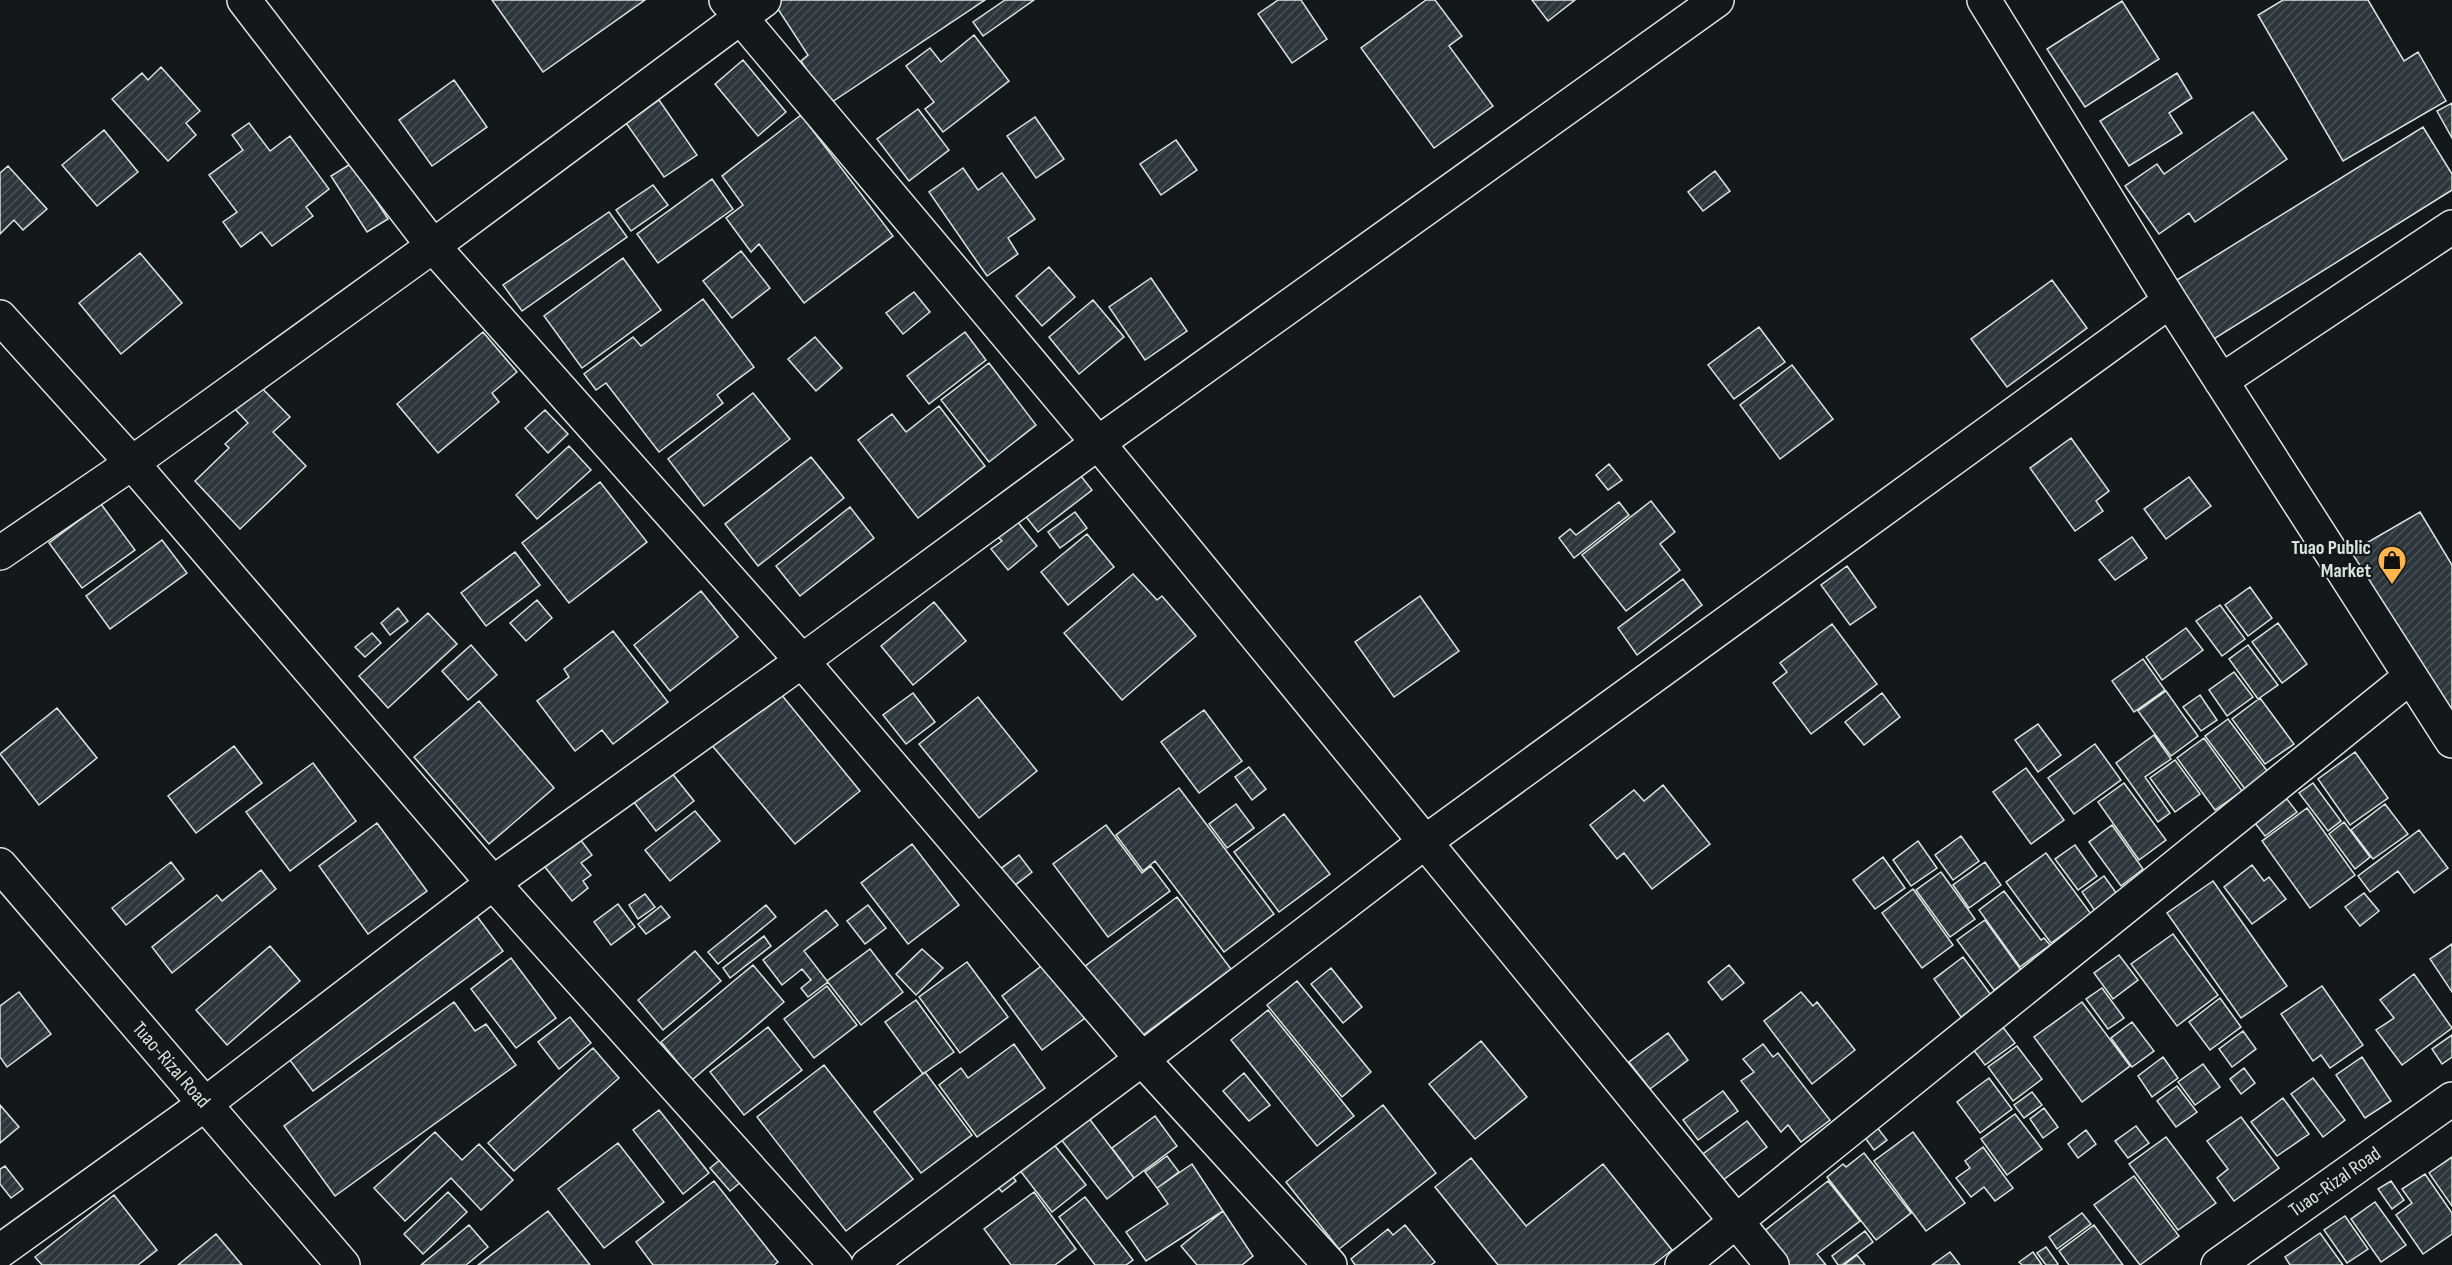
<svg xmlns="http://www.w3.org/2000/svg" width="2452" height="1265" font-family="'Sofia Sans Condensed',sans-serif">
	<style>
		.building { fill: url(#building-hatch); stroke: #d8e6dc; stroke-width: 1.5 }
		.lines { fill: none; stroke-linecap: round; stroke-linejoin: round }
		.minor-casing { stroke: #d8e6dc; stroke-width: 36 }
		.secondary-casing { stroke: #d8e6dc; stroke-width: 36 }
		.minor { stroke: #14181c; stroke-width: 33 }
		.secondary { stroke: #14181c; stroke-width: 33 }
		.labels { text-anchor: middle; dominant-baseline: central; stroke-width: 4.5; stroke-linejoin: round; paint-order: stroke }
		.poi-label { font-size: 20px; font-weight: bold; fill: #d8e6dc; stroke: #14181c; text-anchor: end }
		.street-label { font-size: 20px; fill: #d8e6dc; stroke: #14181c }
	</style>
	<defs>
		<pattern id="building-hatch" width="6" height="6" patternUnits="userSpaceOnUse" patternTransform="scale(1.5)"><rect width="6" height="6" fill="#2c363c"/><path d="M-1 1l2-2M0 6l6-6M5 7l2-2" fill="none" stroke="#4a5358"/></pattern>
	</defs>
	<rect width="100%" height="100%" fill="#14181c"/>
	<path class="building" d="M492 0H645L543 72Z
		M779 0H985L829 104 801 61 808 55 774 3Z
		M1005 0H1034L983 36 973 22Z
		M1278 0H1301L1327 39 1292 63 1258 14Z
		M1426 0H1435L1462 36 1449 46 1493 106 1434 148 1361 48Z
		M1532 0H1575L1548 21Z
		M2283 0H2368L2404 61 2418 52 2446 101 2343 161 2258 15Z
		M2122 1 2159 59 2085 107 2047 49Z
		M974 35 1009 81 943 132 925 109 934 102 906 66 930 48 941 62Z
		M743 60 786 112 758 136 715 84Z
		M161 67 200 111 186 123 196 135 168 161 112 99 142 73 148 80Z
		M2177 73 2192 98 2169 113 2182 133 2129 166 2100 121Z
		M454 80 487 127 432 166 399 120Z
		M659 100 697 155 664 177 626 123Z
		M2452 103V138L2437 111Z
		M918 109 949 150 909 181 877 139Z
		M2253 112 2287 159 2195 222 2189 213 2159 234 2125 186 2157 164 2164 174Z
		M801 115 893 236 804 303 759 244 751 252 726 218 743 205 722 176Z
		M1035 117 1064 159 1036 178 1007 136Z
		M249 123 270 151 290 136 329 189 306 207 313 216 272 246 261 232 241 247 223 222 237 212 209 175 243 150 232 135Z
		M2423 127 2452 174V190L2209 342 2172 283Z
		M104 130 138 172 97 206 62 165Z
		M1176 140 1197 170 1161 195 1140 164Z
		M352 163 388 219 367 232 331 176Z
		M8 166 47 209 23 230 14 220 0 234V173Z
		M963 168 978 190 1002 173 1035 219 1008 238 1018 254 987 276 929 192Z
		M1715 171 1730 191 1703 211 1688 192Z
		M712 179 733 209 658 263 637 234Z
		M653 185 668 205 631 231 616 210Z
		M609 212 627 237 522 311 503 285Z
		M741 251 770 288 732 318 703 281Z
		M140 253 182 303 121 354 79 303Z
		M623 258 661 310 582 368 544 316Z
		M1049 267 1075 297 1042 326 1016 296Z
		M1151 278 1187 331 1145 360 1109 307Z
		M2052 280 2087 328 2007 387 1971 339Z
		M914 292 930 312 903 334 886 313Z
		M703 299 754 367 717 395 723 403 659 452 606 383 596 390 584 374 633 337 641 346Z
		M1093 300 1124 337 1079 374 1049 337Z
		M1759 327 1785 362 1734 399 1708 365Z
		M483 332 517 372 492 393 499 402 438 453 397 404Z
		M965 332 986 360 929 404 907 376Z
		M815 337 842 368 816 391 788 359Z
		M989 363 1036 425 989 462 941 400Z
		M1792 365 1833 419 1780 459 1740 405Z
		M258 384 290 417 273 432 306 466 240 529 195 481 229 448 225 444 248 423 233 407Z
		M753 393 790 439 704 506 668 459Z
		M939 406 985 466 918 518 858 440 892 414 906 432Z
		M545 410 568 434 548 453 525 428Z
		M2071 438 2109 491 2096 501 2103 511 2075 531 2030 468Z
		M569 446 591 470 537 519 516 495Z
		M811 457 844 498 758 566 725 524Z
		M1609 464 1622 480 1608 490 1596 475Z
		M1077 471 1092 490 1038 532 1023 513Z
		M2189 477 2211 506 2166 539 2144 509Z
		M600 482 647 542 569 603 522 543Z
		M1651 501 1675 532 1660 544 1680 570 1626 611 1582 555Z
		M1619 502 1629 515 1574 558 1559 538 1570 529 1576 535Z
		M101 504 135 550 82 588 49 543Z
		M850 507 874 538 800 596 776 566Z
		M1075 512 1087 528 1060 548 1048 532Z
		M2420 512 2452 565V727L2344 556Z
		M1017 521 1037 546 1008 570 991 549 1002 541 998 537Z
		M1087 534 1114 567 1068 605 1041 572Z
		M2132 537 2147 558 2115 580 2099 560Z
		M162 540 187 573 110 629 86 596Z
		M515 552 540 585 486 626 461 593Z
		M1847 566 1876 607 1850 625 1821 585Z
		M1133 574 1157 600 1162 596 1196 636 1122 700 1064 633Z
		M1683 579 1702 605 1637 655 1618 628Z
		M2250 587 2272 618 2248 636 2225 605Z
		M701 591 738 637 670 691 634 645Z
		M1420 596 1459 651 1394 697 1355 642Z
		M537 600 552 618 526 641 510 623Z
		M934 602 966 641 913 685 881 646Z
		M2220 605 2245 639 2222 656 2196 621Z
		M398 608 408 621 390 635 381 623Z
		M428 613 457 644 388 708 359 676Z
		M2278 623 2307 664 2282 683 2252 642Z
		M1832 624 1877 684 1811 734 1773 683 1787 672 1780 663Z
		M2186 628 2203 650 2162 680 2146 657Z
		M613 631 668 702 613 744 602 730 575 751 537 701 569 677 564 669Z
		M372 633 381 643 365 657 355 647Z
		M471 645 497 675 468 700 442 671Z
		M2248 645 2278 685 2258 699 2229 659Z
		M2143 659 2165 690 2134 712 2112 681Z
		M2234 672 2253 697 2227 716 2209 690Z
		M776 688 860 791 795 844 710 743Z
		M2166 691 2198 736 2171 756 2138 711Z
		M913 693 935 722 906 744 883 715Z
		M1882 693 1900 717 1864 745 1845 722Z
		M2200 695 2217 720 2201 731 2183 707Z
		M978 697 1037 771 979 818 919 744Z
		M2260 698 2294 744 2265 764 2232 719Z
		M479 701 554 788 489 844 414 757Z
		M57 708 97 758 39 805 0 754Z
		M1204 710 1242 761 1199 793 1161 742Z
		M2228 719 2268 772 2245 789 2205 736Z
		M2038 724 2061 755 2038 772 2015 740Z
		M2154 735 2171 759 2145 777 2170 813 2158 822 2116 763Z
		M2204 738 2242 791 2215 810 2177 758Z
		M2095 744 2121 780 2074 814 2048 778Z
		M234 746 262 783 196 833 168 796Z
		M2355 752 2388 798 2350 825 2318 779Z
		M2175 760 2200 794 2175 812 2150 778Z
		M313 763 356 821 290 871 246 812Z
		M1249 767 1266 789 1252 800 1235 777Z
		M2026 768 2064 820 2031 844 1993 792Z
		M671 772 694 801 656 831 633 801Z
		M2124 783 2166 840 2139 860 2098 802Z
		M2313 783 2341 821 2328 831 2299 793Z
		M1663 785 1710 844 1652 889 1624 853 1617 859 1590 825 1634 790 1644 801Z
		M1179 788 1274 914 1224 952 1155 861 1143 871 1116 835Z
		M2283 794 2297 812 2265 836 2251 818Z
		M1236 804 1254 828 1227 848 1209 824Z
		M2385 804 2408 834 2373 859 2351 830Z
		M2307 808 2355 875 2310 908 2262 841Z
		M695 811 720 841 670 881 645 850Z
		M1284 814 1330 874 1279 912 1234 852Z
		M2344 822 2370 857 2355 869 2329 834Z
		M377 823 427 891 368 934 319 866Z
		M1106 825 1142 873 1151 866 1170 891 1108 937 1053 864Z
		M2112 825 2143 869 2121 886 2089 842Z
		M2419 830 2448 868 2414 893 2398 871 2370 892 2358 876Z
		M1961 836 1979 861 1953 880 1935 855Z
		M580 839 592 855 581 863 591 875 583 881 588 888 572 901 545 867Z
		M1918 841 1937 868 1911 886 1893 860Z
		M912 844 959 905 908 944 861 883Z
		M2075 845 2097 876 2078 890 2055 859Z
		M2046 853 2091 914 2051 943 2006 882Z
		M1019 855 1032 872 1009 890 996 872Z
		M1883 857 1905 888 1875 909 1853 880Z
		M171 862 184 879 126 925 112 908Z
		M1985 862 2001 885 1969 908 1953 885Z
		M2252 865 2264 881 2269 877 2286 899 2252 924 2224 887Z
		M261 870 276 889 172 973 152 947 217 895 222 901Z
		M1941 872 1975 919 1950 937 1916 890Z
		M2104 876 2117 894 2095 911 2082 892Z
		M2213 881 2287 986 2241 1018 2167 913Z
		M1913 889 1953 945 1922 968 1882 913Z
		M2004 891 2041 940 2044 938 2050 945 2020 967 1979 910Z
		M2364 893 2379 911 2360 926 2345 907Z
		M645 894 655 907 638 919 629 905Z
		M1177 897 1231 969 1134 1042 1080 970Z
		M618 904 635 927 611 945 594 922Z
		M766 905 776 917 718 964 708 952Z
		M868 905 886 928 865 944 847 921Z
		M661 906 670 917 646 934 638 924Z
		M826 910 838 925 804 951 828 982 808 997 801 988 811 980 802 969 782 985 763 960Z
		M476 915 503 951 313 1091 286 1055Z
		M1985 920 2021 970 1994 990 1957 940Z
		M2173 934 2218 995 2177 1026 2131 964Z
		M764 936 771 946 730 978 723 968Z
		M2452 944V992L2430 959Z
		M270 946 300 981 227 1045 196 1010Z
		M870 949 903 992 861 1025 827 981Z
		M922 949 943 968 916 995 896 974Z
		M695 951 721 981 663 1030 638 1000Z
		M2119 955 2138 980 2113 999 2094 973Z
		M1963 957 1991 995 1961 1017 1934 979Z
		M511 958 556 1018 516 1048 471 989Z
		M967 962 1008 1017 960 1053 919 997Z
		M1044 964 1085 1018 1042 1050 1002 996Z
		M753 965 784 1002 692 1080 661 1042Z
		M1729 965 1744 983 1722 1000 1708 982Z
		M1331 968 1362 1007 1343 1023 1311 984Z
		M2414 974 2452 1028 2402 1065 2376 1030 2394 1018 2380 1000Z
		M1297 981 1371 1072 1342 1097 1267 1005Z
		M827 986 857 1025 814 1058 784 1019Z
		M2322 986 2363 1045 2330 1068 2321 1055 2313 1061 2281 1014Z
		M2102 988 2124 1018 2108 1029 2086 999Z
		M19 992 51 1034 7 1067 0 1057V1006Z
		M1801 992 1813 1006 1817 1002 1855 1050 1812 1084 1764 1021Z
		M2220 998 2241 1027 2210 1050 2189 1022Z
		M916 1000 954 1052 923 1074 885 1022Z
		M454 1002 475 1031 486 1024 516 1065 335 1196 284 1126Z
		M2082 1002 2130 1066 2082 1102 2034 1037Z
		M1268 1010 1354 1116 1317 1146 1231 1040Z
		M570 1017 591 1043 559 1069 538 1042Z
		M2132 1022 2154 1051 2132 1067 2111 1038Z
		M2002 1026 2015 1043 1985 1065 1972 1048Z
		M768 1027 802 1070 744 1115 710 1072Z
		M2243 1031 2256 1049 2232 1067 2219 1049Z
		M1668 1033 1688 1060 1650 1089 1629 1062Z
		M2452 1035V1057L2442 1064 2432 1049Z
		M1481 1041 1527 1097 1475 1139 1429 1084Z
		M1014 1044 1045 1088 977 1137 939 1085 961 1068 968 1078Z
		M1763 1044 1773 1057 1778 1053 1830 1120 1801 1142 1788 1125 1781 1132 1741 1081 1754 1072 1743 1059Z
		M2017 1046 2042 1079 2013 1101 1988 1067Z
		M593 1048 619 1078 514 1171 488 1143Z
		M2163 1057 2178 1078 2152 1097 2138 1076Z
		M2362 1057 2391 1101 2365 1118 2336 1075Z
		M2203 1064 2220 1087 2195 1105 2178 1082Z
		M824 1065 913 1179 846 1231 757 1117Z
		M2244 1068 2255 1083 2241 1094 2230 1079Z
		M925 1072 972 1135 921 1173 874 1112Z
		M1244 1073 1270 1105 1249 1121 1223 1091Z
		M1989 1078 2012 1109 1980 1133 1957 1102Z
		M2313 1078 2345 1120 2323 1137 2291 1094Z
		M2177 1086 2197 1112 2176 1127 2157 1101Z
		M1723 1091 1738 1111 1698 1140 1683 1120Z
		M2032 1092 2042 1105 2024 1118 2014 1105Z
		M2283 1098 2309 1134 2277 1156 2251 1122Z
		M0 1105 19 1127 0 1143Z
		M1383 1105 1436 1173 1339 1249 1286 1182Z
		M2044 1108 2058 1127 2043 1138 2030 1119Z
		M659 1110 709 1173 683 1194 633 1130Z
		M2015 1114 2042 1149 2007 1175 1981 1139Z
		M1155 1116 1177 1146 1134 1178 1112 1148Z
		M1088 1117 1134 1178 1107 1199 1060 1138Z
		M2241 1117 2279 1168 2234 1201 2217 1178 2228 1169 2207 1141Z
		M1747 1121 1767 1147 1723 1180 1703 1154Z
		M1876 1126 1887 1140 1874 1150 1863 1135Z
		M2136 1126 2149 1143 2128 1158 2115 1141Z
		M2086 1130 2096 1144 2078 1158 2068 1144Z
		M435 1132 462 1160 479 1144 513 1180 481 1210 451 1178 405 1221 374 1188Z
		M1913 1132 1965 1203 1926 1231 1874 1161Z
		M1048 1137 1086 1185 1052 1212 1015 1164Z
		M2166 1137 2216 1203 2178 1230 2129 1164Z
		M618 1143 664 1202 604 1248 558 1189Z
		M1983 1147 2013 1188 1995 1201 1984 1187 1971 1197 1956 1178 1970 1168 1965 1161Z
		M1864 1153 1911 1213 1876 1240 1827 1177 1843 1164 1846 1167Z
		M1167 1156 1179 1172 1157 1188 1145 1172Z
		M2452 1157V1206L2429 1173Z
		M722 1158 742 1181 730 1191 710 1168Z
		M1471 1158 1526 1226 1603 1164 1672 1250 1653 1265H1498L1435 1187Z
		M1192 1164 1223 1211 1146 1261 1126 1232 1168 1204 1157 1188Z
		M5 1166 23 1189 11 1198 0 1184V1169Z
		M1008 1170 1016 1181 1002 1192 993 1181Z
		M2425 1174 2452 1213V1234L2423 1254 2396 1215 2412 1203 2402 1189Z
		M2134 1176 2179 1236 2140 1265 2094 1205Z
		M714 1181 778 1262 774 1265H653L636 1242Z
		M1828 1181 1860 1221 1817 1254 1826 1265H1774L1754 1239Z
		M2391 1181 2404 1200 2392 1209 2378 1189Z
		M448 1192 467 1212 423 1254 404 1234Z
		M1034 1192 1076 1249 1055 1265H1011L984 1229Z
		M114 1195 157 1250 138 1265H42L35 1257Z
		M1085 1197 1133 1260 1126 1265H1095L1059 1217Z
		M2375 1202 2406 1245 2381 1262 2351 1219Z
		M548 1211 590 1265H478Z
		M1223 1211 1253 1256 1242 1265H1197L1181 1246Z
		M2082 1213 2091 1224 2057 1249 2049 1237Z
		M2345 1216 2368 1249 2347 1263 2324 1230Z
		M469 1225 488 1247 466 1265H421Z
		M1405 1225 1435 1262 1431 1265H1355L1351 1259 1388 1229 1393 1235Z
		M2094 1225 2123 1265H2069L2059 1251Z
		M1865 1231 1873 1242 1842 1265H1838L1832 1256Z
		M2320 1233 2343 1265H2290L2285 1257Z
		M216 1234 242 1265H178Z
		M2046 1247 2058 1264V1265H2046L2037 1253Z
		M1950 1252 1960 1265H1932Z
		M2033 1252 2042 1265H2022L2019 1262Z
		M1857 1255 1865 1265H1844Z"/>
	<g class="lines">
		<g class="minor-casing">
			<path id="minor" d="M244 0 433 246 802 661 1142 1059 1330 1265
				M726 0 1098 443 1772 1265
				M1984 0 2170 301 2452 741
				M0 317 132 463 493 883 836 1265
				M2221 381 2452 227
				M0 553 132 463 433 246 764 0
				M0 1251 205 1104 493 883 802 661 1098 443 1717 0
				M868 1265 1142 1059 1425 842 2170 301
				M1682 1265 2410 677"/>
		</g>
		<g class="secondary-casing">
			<path id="secondary" d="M0 865 343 1265
				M2218 1265 2452 1099"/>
		</g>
		<use href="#minor" class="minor"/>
		<use href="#secondary" class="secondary"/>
	</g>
	<defs>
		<g id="shop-pin" transform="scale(1.5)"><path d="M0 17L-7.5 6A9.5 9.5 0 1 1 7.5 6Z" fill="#ffb74d" stroke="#14181c"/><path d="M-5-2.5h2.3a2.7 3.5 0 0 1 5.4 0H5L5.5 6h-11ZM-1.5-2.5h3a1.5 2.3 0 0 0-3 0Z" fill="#111"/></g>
	</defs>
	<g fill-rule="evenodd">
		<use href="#shop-pin" x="2392" y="560"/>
	</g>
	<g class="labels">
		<g class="poi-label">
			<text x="2371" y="548">Tuao Public<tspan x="2371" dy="23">Market</tspan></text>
		</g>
		<g class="street-label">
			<text transform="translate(171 1065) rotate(49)">Tuao-Rizal Road</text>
			<text transform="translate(2335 1182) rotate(-35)">Tuao-Rizal Road</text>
		</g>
	</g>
</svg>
